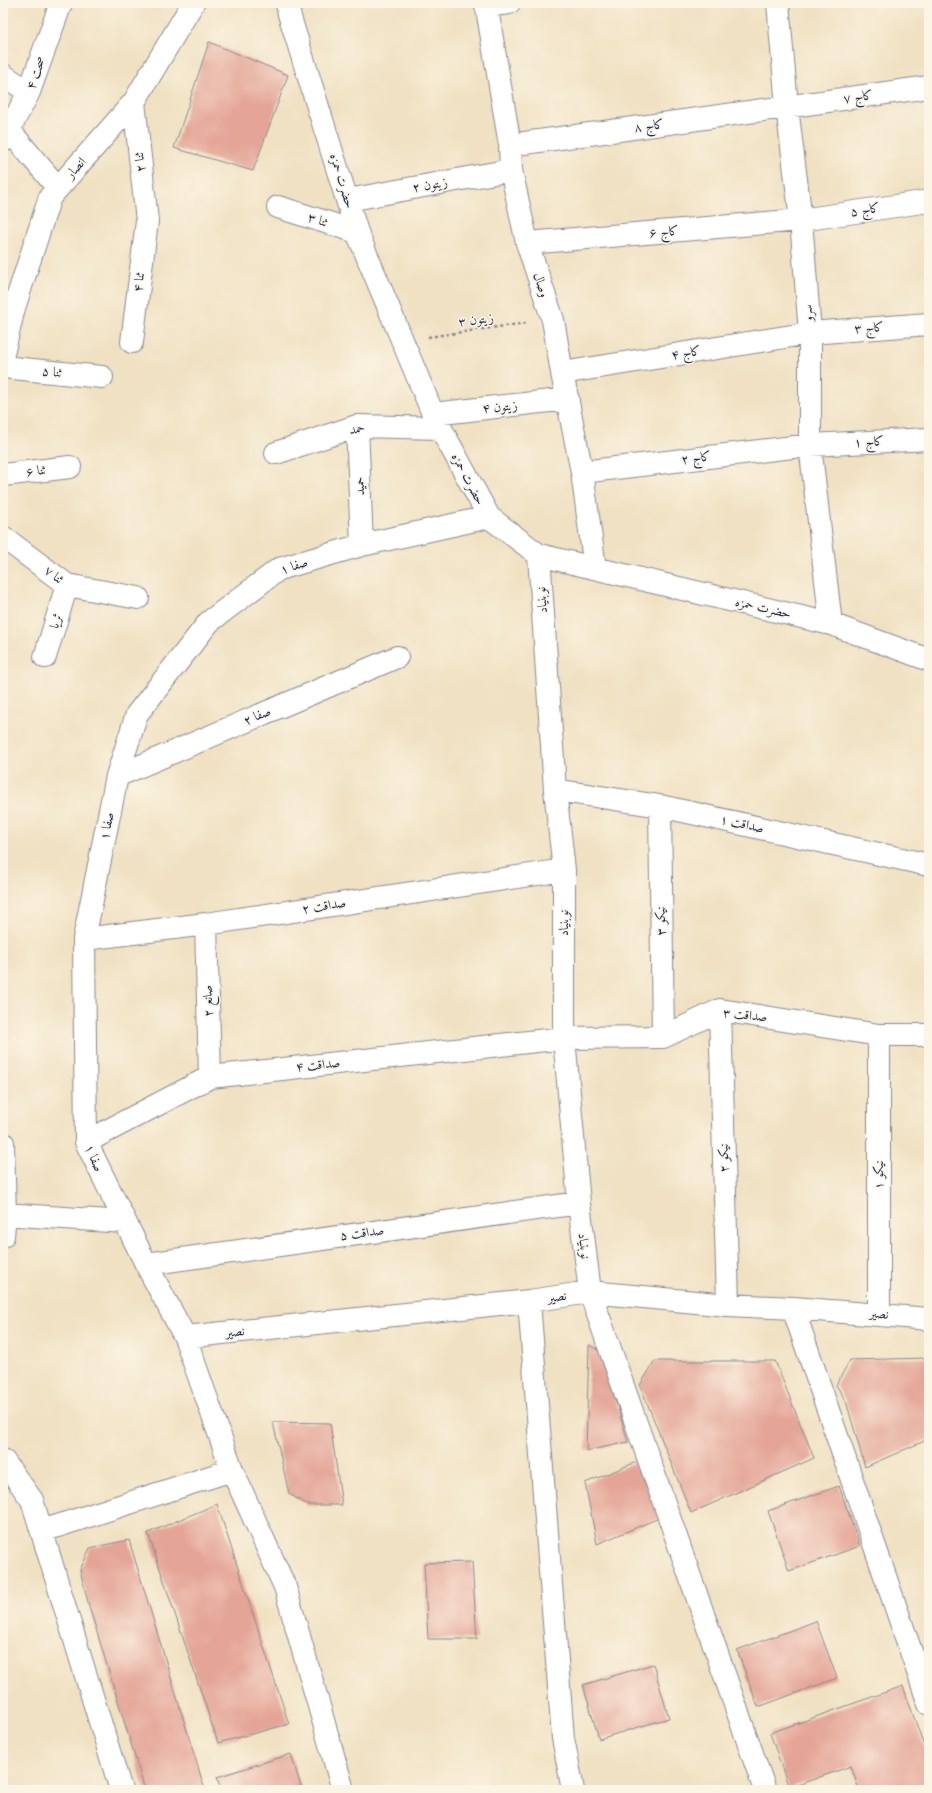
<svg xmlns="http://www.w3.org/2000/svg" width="932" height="1793" font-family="Cardo,Amiri,serif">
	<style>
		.building { fill: #e4a496 }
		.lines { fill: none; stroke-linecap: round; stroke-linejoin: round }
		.minor-casing { stroke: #868890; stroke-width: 24 }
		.path { stroke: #868890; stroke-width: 2.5; stroke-dasharray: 3 3; stroke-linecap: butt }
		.minor { stroke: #fff; stroke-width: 22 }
		.labels { text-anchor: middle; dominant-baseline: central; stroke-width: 3; stroke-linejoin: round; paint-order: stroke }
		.street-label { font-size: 13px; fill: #1b2f5e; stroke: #fcf5e5 }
	</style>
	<rect width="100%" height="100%" fill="#fcf5e5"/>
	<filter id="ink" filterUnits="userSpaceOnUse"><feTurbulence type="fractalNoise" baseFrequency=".025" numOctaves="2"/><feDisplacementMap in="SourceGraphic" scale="8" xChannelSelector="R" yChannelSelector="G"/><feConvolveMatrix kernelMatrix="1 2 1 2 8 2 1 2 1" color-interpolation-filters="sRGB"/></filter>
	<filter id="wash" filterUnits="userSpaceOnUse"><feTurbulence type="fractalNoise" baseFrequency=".012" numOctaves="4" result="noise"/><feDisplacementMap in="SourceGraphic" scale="16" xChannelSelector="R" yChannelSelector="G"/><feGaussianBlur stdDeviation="0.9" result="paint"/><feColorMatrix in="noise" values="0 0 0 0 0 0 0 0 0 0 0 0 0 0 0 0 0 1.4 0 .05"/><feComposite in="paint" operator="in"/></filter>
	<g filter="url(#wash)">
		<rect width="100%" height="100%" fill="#f0e1c2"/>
		<g id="blocks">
			<path class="building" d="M209 42 288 75 253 171 174 148Z
				M589 1345 601 1352 628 1442 586 1451Z
				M929 1358V1439L865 1467 846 1401 836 1385 850 1360Z
				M655 1361H775L814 1458 691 1513 640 1385Z
				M273 1422 330 1423 342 1505H308L289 1494Z
				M639 1461 659 1518 597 1544 585 1483Z
				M839 1486 860 1546 789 1571 768 1511Z
				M217 1504 289 1724 218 1743 148 1533Z
				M129 1540 205 1790H145L89 1606 80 1570 90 1548Z
				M472 1562 477 1639H428L424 1563Z
				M816 1621 837 1678 758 1707 737 1650Z
				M653 1664 669 1718 599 1739 583 1685Z
				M903 1686 929 1760V1790H859L851 1766 789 1788 770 1733Z
				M291 1754 302 1790H221L217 1777Z"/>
		</g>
	</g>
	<g filter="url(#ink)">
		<use href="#blocks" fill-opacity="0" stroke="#868890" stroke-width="1"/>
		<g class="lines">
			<g class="minor-casing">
				<path id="minor" d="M287 3 289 14 357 232 433 414 489 517 539 555 831 624 929 660
					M486 3 510 145 511 170 527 243 553 320 562 373 582 472 595 568
					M778 3 787 107 801 220 810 333V445L831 624
					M486 6 509 3
					M3 75 29 92
					M9 130 58 188
					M3 141 29 92 61 3
					M510 145 929 87
					M348 200 511 170
					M278 207 357 232
					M527 243 801 220 929 201
					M132 342 147 221 134 102
					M3 354 14 308 50 197 134 102 193 3
					M3 367 102 377
					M562 373 810 333 929 324
					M433 414 568 399
					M357 426 362 545
					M276 453 357 426 441 428
					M582 472 810 445 929 439
					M3 475 70 467
					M3 537 67 585 138 598
					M539 555 555 790 564 870V1038L579 1203 590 1292 765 1790
					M45 657 67 585
					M117 776 397 657
					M555 790 660 806 929 865
					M660 806 663 1037
					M206 924 210 1077
					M84 939 206 924 564 870
					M720 1010 728 1305
					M86 1142 210 1077 564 1038 663 1037 720 1010 879 1035H929
					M3 1143 5 1214 3 1236
					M3 1214 125 1222
					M146 1264 579 1203
					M529 1301 563 1738 573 1790
					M793 1308 929 1704
					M879 1314V1035
					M185 1337 529 1301 590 1292 728 1305 793 1308 929 1319
					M3 1460 32 1500 121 1790
					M42 1531 232 1470
					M343 1790 285 1587 232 1470 185 1337 146 1264 86 1142 84 939 117 776 137 714 209 622 279 569 362 545 489 517"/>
			</g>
			<path class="path" d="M428 337 526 323"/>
			<use href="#minor" class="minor"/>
		</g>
	</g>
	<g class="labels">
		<g class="street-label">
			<text transform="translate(36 73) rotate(-70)">صحت ۴</text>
			<text transform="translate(858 97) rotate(-8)">کاج ۷</text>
			<text transform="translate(649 126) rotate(-8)">کاج ۸</text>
			<text transform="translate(140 162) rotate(-96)">ثنا ۲</text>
			<text transform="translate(76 168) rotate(-48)">انصار</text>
			<text transform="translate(342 181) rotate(73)">حضرت حمزه</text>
			<text transform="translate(430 185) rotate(-10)">زیتون ۲</text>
			<text transform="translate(865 210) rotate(-9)">کاج ۵</text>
			<text transform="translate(318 220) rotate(18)">ثنا ۳</text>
			<text transform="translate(664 232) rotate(-5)">کاج ۶</text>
			<text transform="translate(139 282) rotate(-83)">ثنا ۴</text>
			<text transform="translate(541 285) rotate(71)">وصال</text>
			<text transform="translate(808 313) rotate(-94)">سرو</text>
			<text transform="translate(476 320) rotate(-8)">زیتون ۳</text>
			<text transform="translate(869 328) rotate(-4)">کاج ۳</text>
			<text transform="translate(686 353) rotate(-9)">کاج ۴</text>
			<text transform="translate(52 372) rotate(6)">ثنا ۵</text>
			<text transform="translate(500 407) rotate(-6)">زیتون ۴</text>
			<text transform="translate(357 429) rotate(-9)">حمد</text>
			<text transform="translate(869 442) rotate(-3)">کاج ۱</text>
			<text transform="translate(696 458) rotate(-7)">کاج ۲</text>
			<text transform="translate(36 471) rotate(-8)">ثنا ۶</text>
			<text transform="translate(468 479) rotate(62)">حضرت حمزه</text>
			<text transform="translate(360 486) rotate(-92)">حمید</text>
			<text transform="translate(294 566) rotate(-19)">صفا ۱</text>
			<text transform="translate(54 575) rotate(37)">ثنا ۷</text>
			<text transform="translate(542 600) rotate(-94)">نوبنیاد</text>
			<text transform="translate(763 608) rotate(13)">حضرت حمزه</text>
			<text transform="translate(56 621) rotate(-73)">ثریا</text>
			<text transform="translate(257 716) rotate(-23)">صفا ۲</text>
			<text transform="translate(742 824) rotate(12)">صداقت ۱</text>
			<text transform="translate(107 826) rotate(-79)">صفا ۱</text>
			<text transform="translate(324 906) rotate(-9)">صداقت ۲</text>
			<text transform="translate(661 921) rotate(-91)">نیکو ۳</text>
			<text transform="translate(564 923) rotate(-90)">نوبنیاد</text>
			<text transform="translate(208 1001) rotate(-92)">صانع ۲</text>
			<text transform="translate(745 1015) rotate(6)">صداقت ۳</text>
			<text transform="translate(318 1065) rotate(-6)">صداقت ۴</text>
			<text transform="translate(94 1158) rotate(66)">صفا ۱</text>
			<text transform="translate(724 1158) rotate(-91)">نیکو ۲</text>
			<text transform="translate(879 1175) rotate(-90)">نیکو ۱</text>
			<text transform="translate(362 1233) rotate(-8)">صداقت ۵</text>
			<text transform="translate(584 1246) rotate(83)">نوبنیاد</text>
			<text transform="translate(557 1297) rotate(-8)">نصیر</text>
			<text transform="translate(879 1314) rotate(5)">نصیر</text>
			<text transform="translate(235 1332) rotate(-6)">نصیر</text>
		</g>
	</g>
	<rect width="932" height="1793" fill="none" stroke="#fcf5e5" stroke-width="16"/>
</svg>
